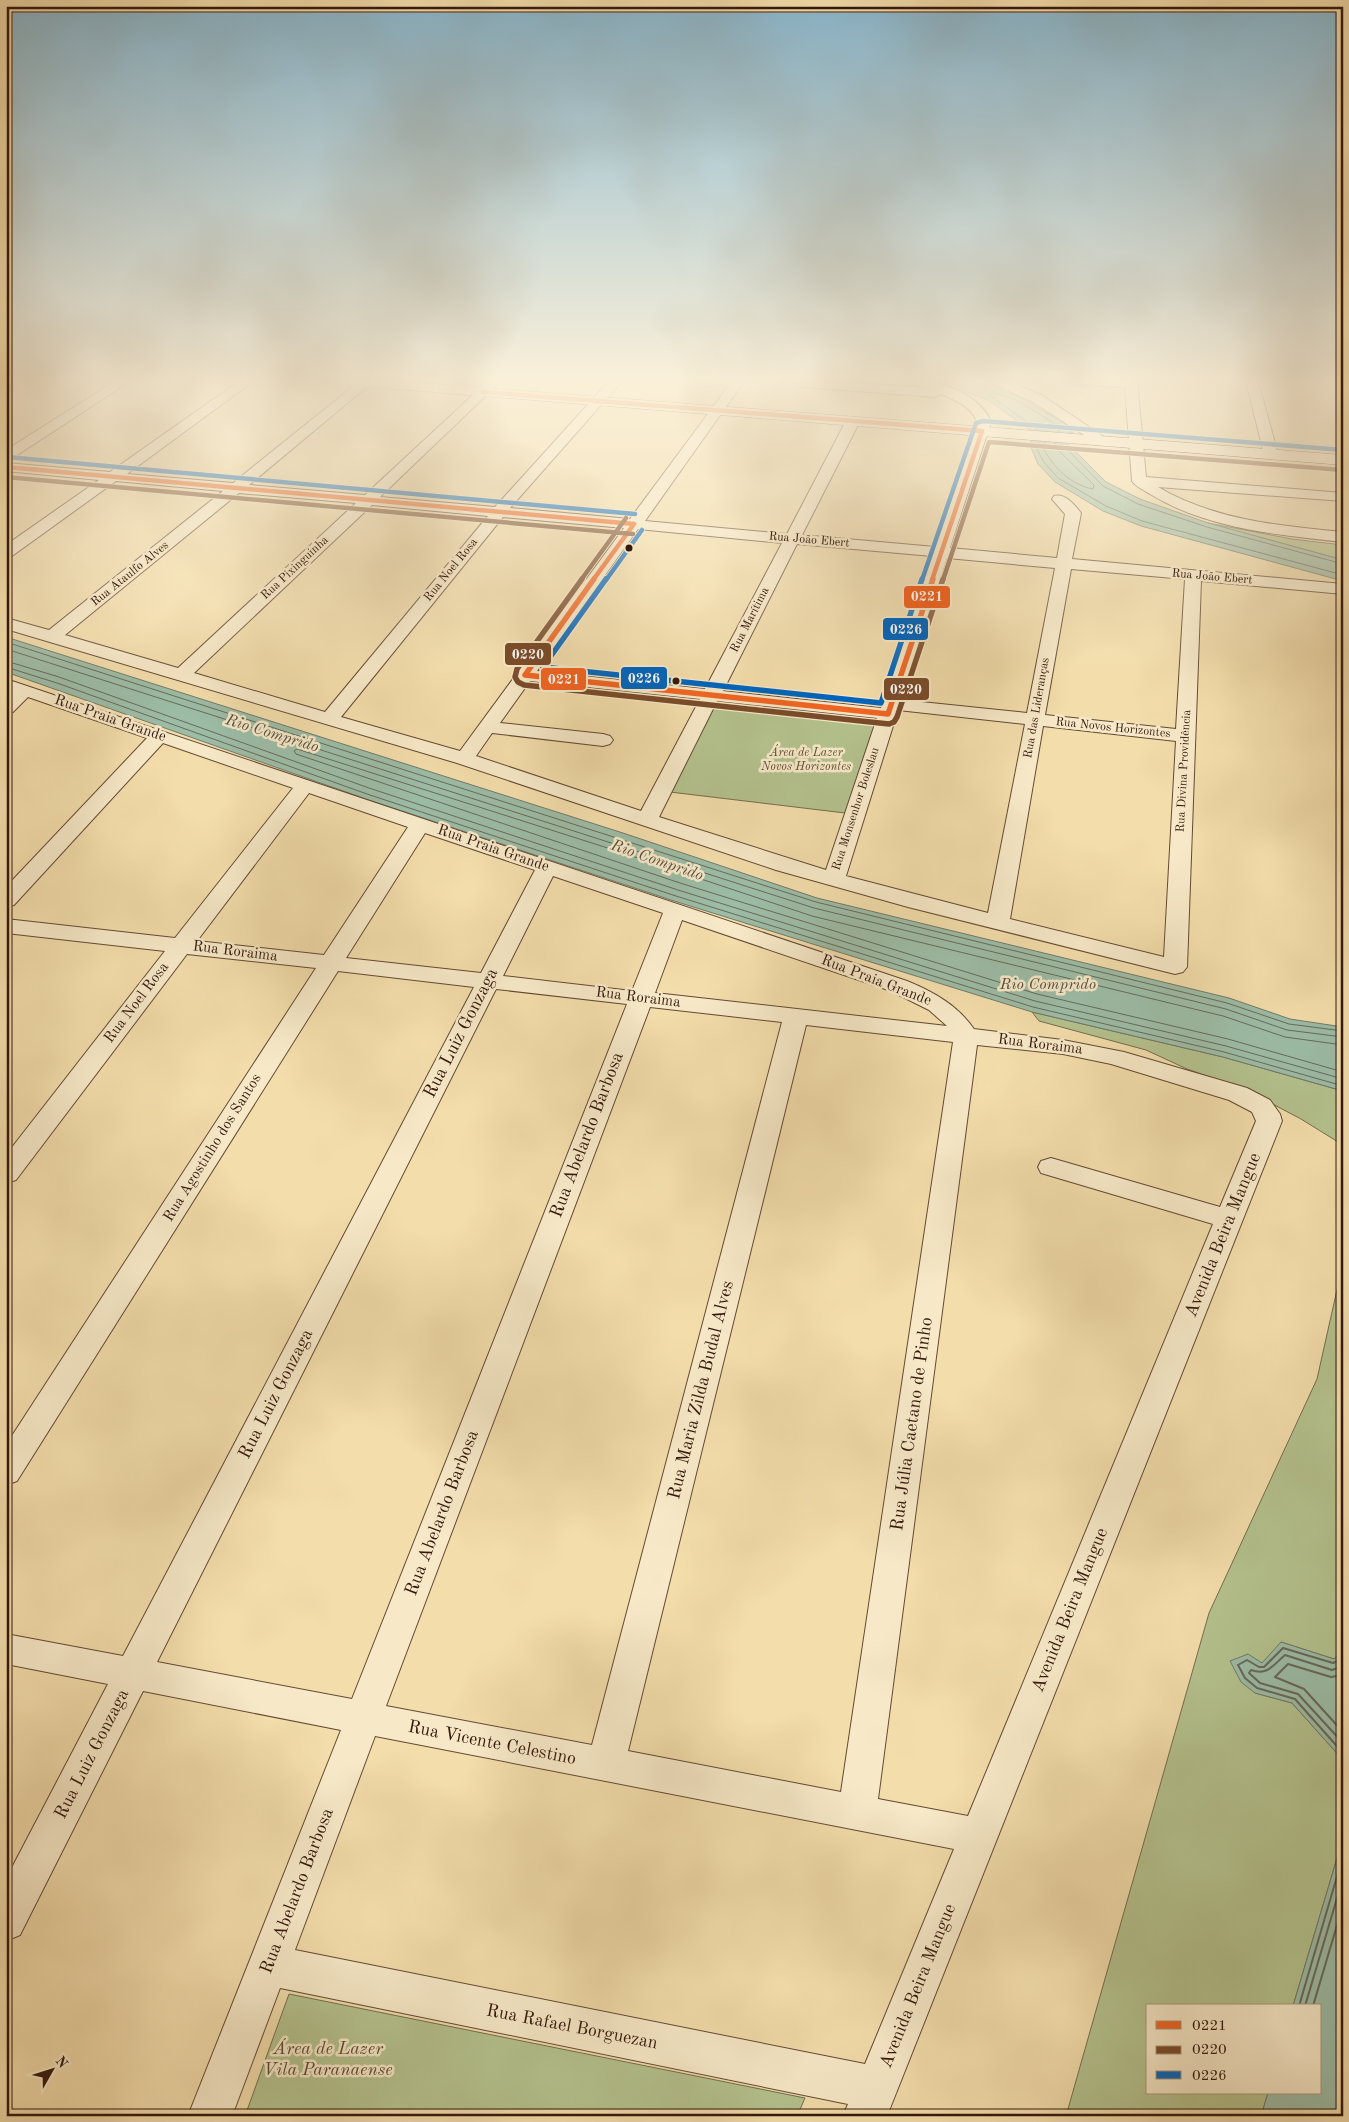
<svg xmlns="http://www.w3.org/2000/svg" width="1349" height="2122" font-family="'Old Standard TT',serif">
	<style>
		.green { fill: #b4c28e; stroke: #746d4e }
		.water { fill: #9cbca6; stroke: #727a69 }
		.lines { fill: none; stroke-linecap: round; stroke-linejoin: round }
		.shore-far1 { stroke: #686a5a; stroke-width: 1 }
		.shore { stroke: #686a5a; stroke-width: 2 }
		.street-casing { stroke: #644934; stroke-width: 2 }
		.secondary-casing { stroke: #34180d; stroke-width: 1 }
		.street { fill: #f7e9c8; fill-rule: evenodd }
		.secondary { fill: #f7e9c8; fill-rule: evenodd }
		.bus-1-far1-casing { stroke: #f7e9c8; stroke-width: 6 }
		.bus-1-casing { stroke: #f7e9c8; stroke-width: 8 }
		.bus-2-far1-casing { stroke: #f7e9c8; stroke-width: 6 }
		.bus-2-casing { stroke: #f7e9c8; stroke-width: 8 }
		.bus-3-far1-casing { stroke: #f7e9c8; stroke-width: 6 }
		.bus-3-casing { stroke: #f7e9c8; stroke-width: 8 }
		.bus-1-far1 { stroke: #f26522; stroke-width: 4.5 }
		.bus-1 { stroke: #f26522; stroke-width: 5.5 }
		.bus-2-far1 { stroke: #7a4b2a; stroke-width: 4.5 }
		.bus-2 { stroke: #7a4b2a; stroke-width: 5.5 }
		.bus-3-far1 { stroke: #0065bd; stroke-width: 4.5 }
		.bus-3 { stroke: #0065bd; stroke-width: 5.5 }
		.bus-dot { fill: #34180d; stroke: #f7e9c8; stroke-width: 2 }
		.labels { text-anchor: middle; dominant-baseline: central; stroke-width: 5; stroke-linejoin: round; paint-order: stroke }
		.far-street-label { font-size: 12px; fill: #34180d; stroke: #f7e9c8 }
		.far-park-label { font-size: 12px; font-style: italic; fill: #5a4b34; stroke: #f7e9c8 }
		.street-label { font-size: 15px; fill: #34180d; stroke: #f7e9c8 }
		.water-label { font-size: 16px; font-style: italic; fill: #585143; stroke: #f7e9c8 }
		.near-street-label { font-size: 18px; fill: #34180d; stroke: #f7e9c8 }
		.near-park-label { font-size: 18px; font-style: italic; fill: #5a4b34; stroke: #f7e9c8 }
		.line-badge { stroke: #f7e9c8; stroke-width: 2 }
		.badge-label { font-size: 14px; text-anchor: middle; font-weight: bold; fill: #fff }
	</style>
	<rect width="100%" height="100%" fill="#f3ddab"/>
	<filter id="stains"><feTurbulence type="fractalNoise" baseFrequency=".004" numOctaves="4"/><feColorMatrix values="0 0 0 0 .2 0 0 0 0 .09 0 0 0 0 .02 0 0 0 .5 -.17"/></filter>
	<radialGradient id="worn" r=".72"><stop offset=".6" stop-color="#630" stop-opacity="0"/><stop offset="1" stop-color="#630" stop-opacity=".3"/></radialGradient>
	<path class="green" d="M1208 523 1292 539 1343 545V560Z
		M716 701 877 718 845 813 670 792Z
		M1032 1012 1223 1057 1343 1091V1145L1301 1119 1244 1089 1187 1069 1146 1050 1039 1021Z
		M1343 1263V1652L1334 1659 1281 1642 1255 1693 1292 1703 1343 1760V1838L1293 2006H1148V2093H1268L1261 2116H1066L1209 1613 1317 1379Z
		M289 1994 805 2098 797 2116H245Z"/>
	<path class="water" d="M933 380H974L1000 389 1027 401 1073 429 1074 432 1063 434 1067 443 1106 482 1140 499 1208 523 1343 560V581L1141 526 1103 511 1055 482 1038 464 1029 443 1034 440 1033 432 988 400Z
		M6 637 623 833 817 898 1229 998 1290 1019 1343 1027V1091L1223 1057 1032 1012 674 901 366 799 6 672Z
		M1281 1642 1334 1659 1343 1652V1760L1292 1703 1255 1693 1241 1682 1230 1661 1248 1654 1262 1663Z
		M1343 1838V2116H1261L1268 2093H1320V2006H1293Z"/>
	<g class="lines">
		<path class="shore-far1" d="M1038 430 991 396V393C1016 395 1039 415 1060 427L1059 432
			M1039 442 1036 447 1043 461 1058 478 1106 506 1142 521 1343 575
			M1045 442 1043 448C1053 467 1071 485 1093 489L1094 485 1059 451 1055 443
			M1062 444 1103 486 1138 504 1207 527 1343 564
			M6 642 816 902 1227 1003 1289 1024 1343 1031
			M6 649 814 908 1226 1009 1287 1030 1343 1037
			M6 661 59 677 369 788 678 890 1035 1001 1226 1046 1343 1079
			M6 667 57 683 367 794 676 896 1033 1007 1224 1052 1343 1086
			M1343 1045 1285 1037 1223 1016 812 916 617 851 297 749 294 751 296 754 680 883 1037 994 1228 1039 1343 1072"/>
		<path class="shore" d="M1343 1659 1333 1663 1283 1648 1264 1667H1259L1247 1660 1238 1665 1245 1678 1257 1688 1295 1699 1343 1753
			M1343 1666 1332 1670 1285 1655C1273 1665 1268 1676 1251 1670L1249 1673 1260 1683 1298 1694 1343 1743
			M1343 1675 1331 1677 1288 1664 1275 1677 1304 1689 1343 1732
			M1299 2006 1343 1856
			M1305 2006 1343 1878
			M1313 2006 1343 1905"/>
		<g class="street-casing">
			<path id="street" d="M117 380H132L11 459 6 460V450Z
				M241 380H255L127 474 233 483 361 380H375L249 485 365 495 489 380H502L380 497 495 507 610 380H623L510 508 630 519 733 380H745L645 521 787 534 846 421 853 417 860 421 802 535 935 547 977 422C972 407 955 400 941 394L935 397 803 387 797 383 800 380H812L926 388 909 383 908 380C936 379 980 393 991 422L950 548 1057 558 1065 514 1052 499 1054 496C1065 493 1074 504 1081 513L1072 559 1343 584V594L1201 581 1187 967 1183 972 1175 974 908 907 776 870 457 763 6 629V618L49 630 223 491 116 481 12 556 6 558V545L99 480 6 471V463L110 472ZM239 493 356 503 178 668 65 635ZM372 505 488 516 325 712 194 673ZM503 517 624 528 460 751 341 717ZM638 529 782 543 705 689 537 671ZM797 544 932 556 881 708 723 691ZM947 558 1055 568 1027 713 902 700ZM1071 569 1185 579 1176 729 1045 715ZM530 681 700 699 641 811 476 756 492 733 603 746 610 744 613 740 610 736 603 734 500 723ZM717 701 877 718 826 870 659 817ZM898 710 1025 724 988 913 846 876ZM1043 726 1176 741 1164 957 1010 919Z
				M991 380H1007L1043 396 1110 441 1108 444H1098L1033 402 992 383Z
				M1064 380H1137L1146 477 1343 493V501L1158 487C1214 520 1280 526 1343 532V542C1278 535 1207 529 1150 494 1144 490 1136 487 1132 481L1125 387 1070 384Z
				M1253 381 1259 385 1278 454 1276 457H1266L1264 454 1247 385Z
				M6 679 907 981C934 992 957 1005 974 1029L1063 1040 1124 1052 1247 1088 1270 1100 1280 1114 1282 1121 887 2116H843L848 2104 280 1988 232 2116H188L341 1730 143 1691 20 1935 6 1941V1879L108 1684 6 1664V1634L123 1656 474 987 338 971 17 1481 6 1485V1445L316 968 187 954 16 1180 6 1183V1155L165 951 6 933V919L175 938 293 788 163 743 14 905 6 907V887L147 738 28 697 13 712 6 714V698L12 692 6 690ZM309 793 408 827 324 955 197 941ZM425 833 535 870 481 973 346 958ZM553 876 663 913 632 991 503 976ZM682 920 891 991 929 1010 947 1026 655 993ZM496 989 627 1004 352 1699 157 1662ZM650 1007 782 1022 592 1745 386 1706ZM806 1025 953 1042 841 1792 628 1751ZM977 1045 1063 1054 1111 1064 1229 1100 1252 1112 1256 1121 1220 1207 1051 1158 1041 1161 1038 1167 1041 1173 1213 1224 968 1816 878 1799ZM375 1736 954 1849 865 2064 295 1950Z"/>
		</g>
		<g class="secondary-casing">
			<path id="secondary" d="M325 380H384L1343 455V465L332 384Z"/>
		</g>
		<use href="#street" class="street"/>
		<use href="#secondary" class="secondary"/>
		<g class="bus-1-far1-casing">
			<path id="bus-1-far1" d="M483 392 982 431 932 580
				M6 467 634 524
				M593 580 634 524"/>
		</g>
		<g class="bus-1-casing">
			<path id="bus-1" d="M594 579 525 675 888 714 933 579"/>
		</g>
		<g class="bus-2-far1-casing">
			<path id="bus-2-far1" d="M6 477 633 534
				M581 580 626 518
				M943 580 989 442 1342 470"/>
		</g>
		<g class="bus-2-casing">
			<path id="bus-2" d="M582 579 517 669 515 677 518 682 524 685 889 724 894 722 897 717 943 579"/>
		</g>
		<g class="bus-3-far1-casing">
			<path id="bus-3-far1" d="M7 457 635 514
				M606 580 642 530
				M922 580 976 423 983 421 1343 450"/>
		</g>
		<g class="bus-3-casing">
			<path id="bus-3" d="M606 579 543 667 881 703 922 579"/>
		</g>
		<use href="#bus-1-far1" class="bus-1-far1"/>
		<use href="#bus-1" class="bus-1"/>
		<use href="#bus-2-far1" class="bus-2-far1"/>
		<use href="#bus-2" class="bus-2"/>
		<use href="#bus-3-far1" class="bus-3-far1"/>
		<use href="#bus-3" class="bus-3"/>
	</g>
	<linearGradient id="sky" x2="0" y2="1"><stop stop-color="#89b7ce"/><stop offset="0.56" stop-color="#faf0d9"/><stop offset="1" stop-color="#faf0d9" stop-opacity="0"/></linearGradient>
	<rect width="1349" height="677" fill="url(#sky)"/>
	<g class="bus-dot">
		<circle cx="629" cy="548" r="4.5"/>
		<circle cx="676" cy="681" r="4.5"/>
	</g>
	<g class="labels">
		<g class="far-street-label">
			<text transform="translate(809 540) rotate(5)">Rua João Ebert</text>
			<text transform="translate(295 568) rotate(-43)">Rua Pixinguinha</text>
			<text transform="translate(451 570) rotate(-51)">Rua Noel Rosa</text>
			<text transform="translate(130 574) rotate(-39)">Rua Ataulfo Alves</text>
			<text transform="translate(1212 577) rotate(5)">Rua João Ebert</text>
			<text transform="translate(750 620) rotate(-63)">Rua Marítima</text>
			<text transform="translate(1037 708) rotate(-80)">Rua das Lideranças</text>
			<text transform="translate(1113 728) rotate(6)">Rua Novos Horizontes</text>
			<text transform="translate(1184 771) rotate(-87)">Rua Divina Providência</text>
			<text transform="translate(856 809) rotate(-72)">Rua Monsenhor Boleslau</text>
		</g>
		<g class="far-park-label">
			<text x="806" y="753">Área de Lazer<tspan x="806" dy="14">Novos Horizontes</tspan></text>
		</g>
		<g class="street-label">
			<text transform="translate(110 719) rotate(19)">Rua Praia Grande</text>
			<text transform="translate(493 849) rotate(19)">Rua Praia Grande</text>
			<text transform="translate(235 952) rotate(7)">Rua Roraima</text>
			<text transform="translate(876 981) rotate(21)">Rua Praia Grande</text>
			<text transform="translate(638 998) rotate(7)">Rua Roraima</text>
			<text transform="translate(137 1003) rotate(-53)">Rua Noel Rosa</text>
			<text transform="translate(1040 1045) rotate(7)">Rua Roraima</text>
			<text transform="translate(213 1148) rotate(-58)">Rua Agostinho dos Santos</text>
		</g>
		<g class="water-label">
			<text transform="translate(272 734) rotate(17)">Rio Comprido</text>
			<text transform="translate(657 861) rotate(19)">Rio Comprido</text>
			<text x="1048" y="985">Rio Comprido</text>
		</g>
		<g class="near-street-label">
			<text transform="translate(461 1033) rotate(-63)">Rua Luiz Gonzaga</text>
			<text transform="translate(587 1135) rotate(-69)">Rua Abelardo Barbosa</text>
			<text transform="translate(1223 1235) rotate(-68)">Avenida Beira Mangue</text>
			<text transform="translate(701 1390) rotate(-76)">Rua Maria Zilda Budal Alves</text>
			<text transform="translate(276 1394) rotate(-63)">Rua Luiz Gonzaga</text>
			<text transform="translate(912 1424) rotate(-82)">Rua Júlia Caetano de Pinho</text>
			<text transform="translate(442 1513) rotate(-69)">Rua Abelardo Barbosa</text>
			<text transform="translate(1070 1610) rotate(-68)">Avenida Beira Mangue</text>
			<text transform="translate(492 1743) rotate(11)">Rua Vicente Celestino</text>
			<text transform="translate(92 1754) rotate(-63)">Rua Luiz Gonzaga</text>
			<text transform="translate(297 1891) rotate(-69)">Rua Abelardo Barbosa</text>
			<text transform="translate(918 1986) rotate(-68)">Avenida Beira Mangue</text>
			<text transform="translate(572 2027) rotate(11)">Rua Rafael Borguezan</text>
		</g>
		<g class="near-park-label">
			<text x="328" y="2049">Área de Lazer<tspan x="328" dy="21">Vila Paranaense</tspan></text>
		</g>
	</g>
	<g class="line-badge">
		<rect x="903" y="585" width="48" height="24" rx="5" fill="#f26522"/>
		<rect x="882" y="617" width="47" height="24" rx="5" fill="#0065bd"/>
		<rect x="504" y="642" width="48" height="24" rx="5" fill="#7a4b2a"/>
		<rect x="620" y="666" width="48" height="24" rx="5" fill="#0065bd"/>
		<rect x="540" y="667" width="47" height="24" rx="5" fill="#f26522"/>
		<rect x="883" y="677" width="47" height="24" rx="5" fill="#7a4b2a"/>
	</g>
	<g class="badge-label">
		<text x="927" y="601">0221</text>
		<text x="906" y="634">0226</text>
		<text x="528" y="659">0220</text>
		<text x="644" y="683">0226</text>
		<text x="564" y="684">0221</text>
		<text x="906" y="694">0220</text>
	</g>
	<rect width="1349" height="2122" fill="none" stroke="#f3ddab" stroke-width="25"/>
	<rect x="8" y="8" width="1334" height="2107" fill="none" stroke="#34180d" stroke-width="2.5"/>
	<rect x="12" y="12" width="1324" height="2097" fill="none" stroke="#34180d"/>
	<rect x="1146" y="2004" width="175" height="90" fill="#f7e9c8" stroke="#a9957d"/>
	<rect x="1156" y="2021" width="25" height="8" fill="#f26522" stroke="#a9957d"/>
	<text x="1192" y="2030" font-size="15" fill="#34180d">0221</text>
	<rect x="1156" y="2046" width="25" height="8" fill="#7a4b2a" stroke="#a9957d"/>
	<text x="1192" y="2054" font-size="15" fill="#34180d">0220</text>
	<rect x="1156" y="2071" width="25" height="8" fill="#0065bd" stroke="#a9957d"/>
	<text x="1192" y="2080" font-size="15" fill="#34180d">0226</text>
	<g transform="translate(52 2070) rotate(51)" stroke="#f7e9c8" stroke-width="4" paint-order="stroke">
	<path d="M0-4L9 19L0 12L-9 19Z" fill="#34180d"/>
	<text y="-8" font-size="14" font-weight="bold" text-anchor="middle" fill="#34180d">N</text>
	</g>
	<rect width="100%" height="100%" filter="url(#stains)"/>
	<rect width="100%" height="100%" fill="url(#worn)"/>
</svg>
